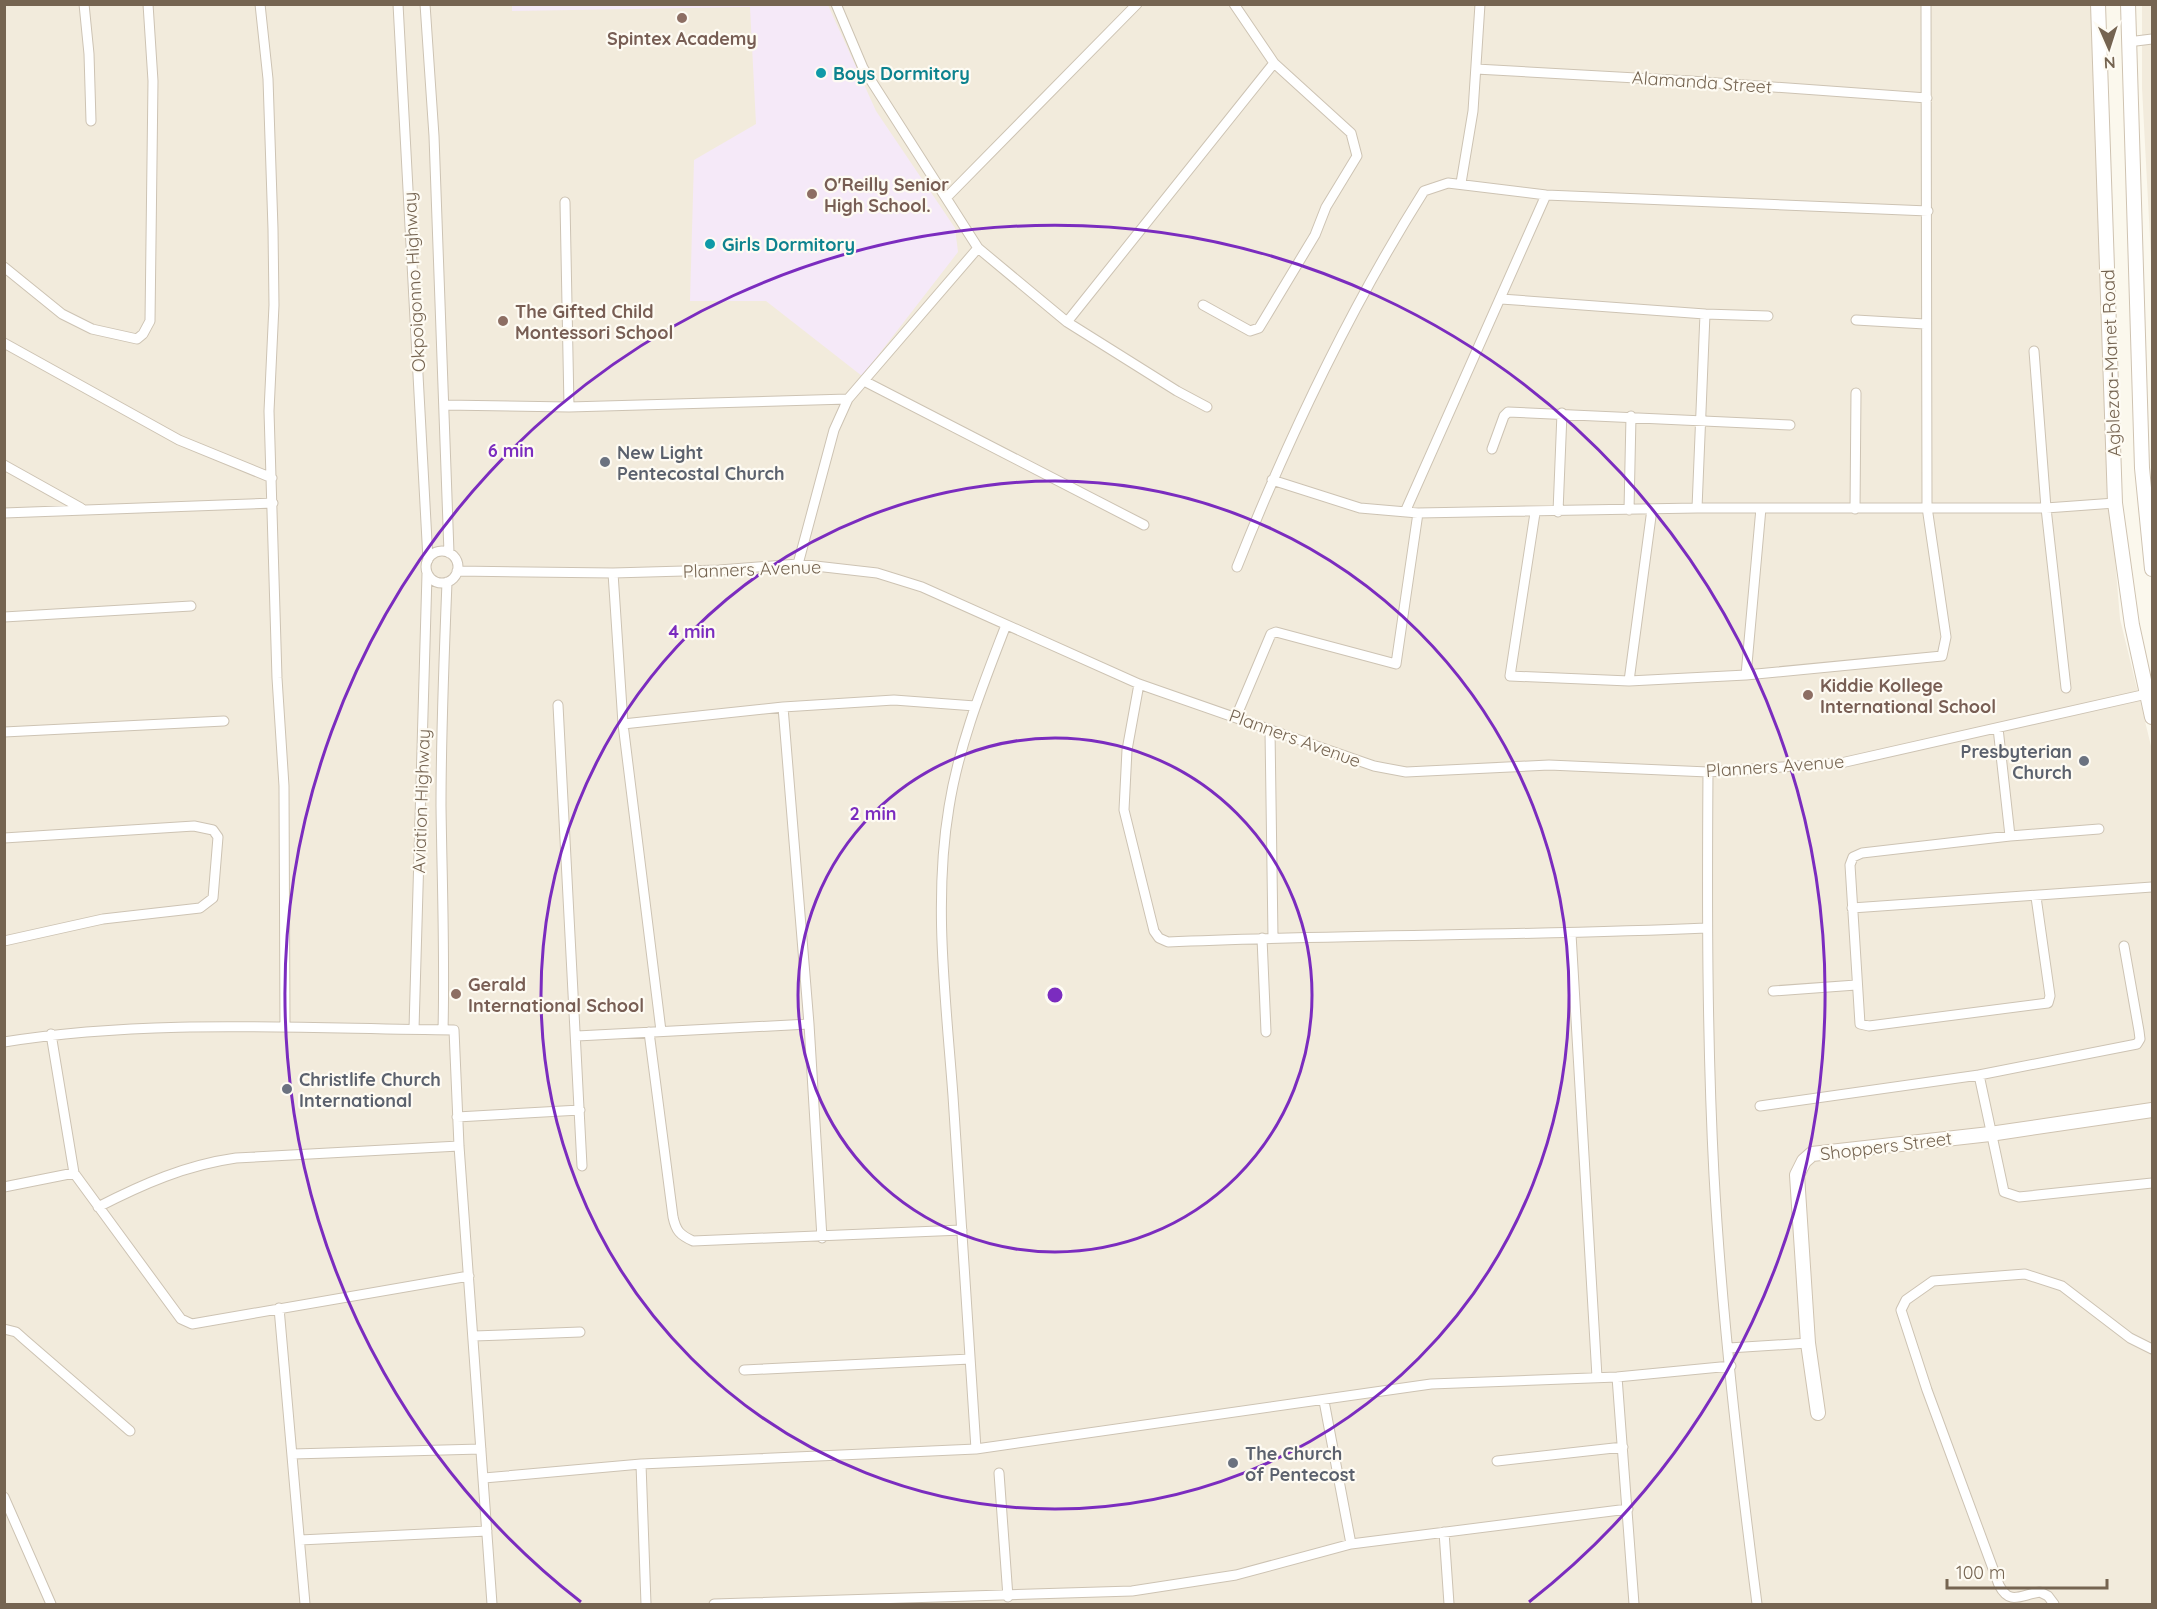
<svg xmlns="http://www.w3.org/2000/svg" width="2157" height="1609" font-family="Quicksand,sans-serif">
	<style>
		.residential { fill: #f2ebdc }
		.education { fill: #f5e9f8 }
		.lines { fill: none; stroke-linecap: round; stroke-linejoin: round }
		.street-casing { stroke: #cdc3b3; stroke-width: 11 }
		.secondary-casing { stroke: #cfc3b1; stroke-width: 16 }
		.street { stroke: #fff; stroke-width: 9 }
		.secondary { stroke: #fff; stroke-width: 14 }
		.ring { fill: none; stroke: #7b2cbf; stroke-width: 3 }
		.education-dot { fill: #8d6e63; stroke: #fefbf3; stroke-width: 2 }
		.culture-dot { fill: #0f9aa8; stroke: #fefbf3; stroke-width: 2 }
		.worship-dot { fill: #6b7280; stroke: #fefbf3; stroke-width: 2 }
		.labels { text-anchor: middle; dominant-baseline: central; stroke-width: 4.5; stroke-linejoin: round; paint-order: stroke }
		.education-label { font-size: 18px; font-weight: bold; fill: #785e54; stroke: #fefbf3; text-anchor: start }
		.culture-label { font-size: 18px; font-weight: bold; fill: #0d838f; stroke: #fefbf3; text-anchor: start }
		.street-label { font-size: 18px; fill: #756451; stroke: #fefbf3 }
		.worship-label { font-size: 18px; font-weight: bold; fill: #5b616d; stroke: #fefbf3; text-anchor: start }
		.centre { fill: #7b2cbf; stroke: #fefbf3; stroke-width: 3 }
		.ring-label { font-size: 18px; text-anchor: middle; font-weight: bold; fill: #7b2cbf; stroke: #fefbf3; stroke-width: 4.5; stroke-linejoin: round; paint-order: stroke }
	</style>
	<rect width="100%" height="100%" fill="#fbf8ed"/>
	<path class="residential" d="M5 5H2096L2113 535 2120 619 2152 750V1604H5Z
		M2142 5H2152V276L2142 88Z"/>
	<path class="education" d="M512 5H828L876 111 955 228 958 252 862 376 766 301H690L694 160 756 124 750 7 512 11Z"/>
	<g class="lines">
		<g class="street-casing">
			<path id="street" d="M84 4 89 54 91 121
				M260 4 268 79 273 229 274 305 269 411 277 678 284 786 285 1027
				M398 4 428 560
				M425 4 434 136 449 553
				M836 4 863 68 978 248 1067 322 1177 391 1207 407
				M2128 42 2152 39
				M1476 69 1690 81 1927 98
				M1461 183 1473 111 1480 4
				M946 198 1137 4
				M565 202 569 407
				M4 267 62 314 92 329 137 339 143 334 150 321 153 81 148 4
				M1501 299 1705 314 1697 508
				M1203 305 1250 331 1259 328 1315 235 1326 207 1357 156 1351 133 1274 63 1234 4
				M1705 314 1768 316
				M1856 320 1925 324
				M1067 322 1274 63
				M4 343 179 440 272 478
				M2034 351 2046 508 2066 688
				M866 382 1144 525
				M444 405 569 407 848 399
				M1492 449 1504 416 1508 412 1790 425
				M4 465 81 508
				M1272 480 1360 508 1418 513 1697 508H2046L2115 503
				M1855 509 1856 393
				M1629 510 1631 416
				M1405 512 1546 195
				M1558 512 1562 413
				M4 513 273 503
				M1535 513 1510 676 1629 681 1746 675 1942 656 1946 637 1927 507 1926 4
				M426 567a16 16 0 1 1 32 0a16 16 0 1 1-32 0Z
				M798 564 834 430 848 399 978 248
				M1237 567C1289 436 1349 310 1424 191L1448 183 1546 195 1928 211
				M457 571 613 573 719 570 798 564 877 573 922 587 1139 684 1374 766 1406 772 1549 765 1708 772 1841 763 2151 693
				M613 573 623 724 661 1031
				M4 617 191 606
				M1746 675 1761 508
				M1629 681 1652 509
				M1139 684 1127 750 1124 810 1154 931 1159 938 1168 942C1348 934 1527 936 1706 928
				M558 705 582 1166
				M783 707 809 1024 822 1238
				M1236 717 1271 634 1276 632 1396 664 1418 513
				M623 724 783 707 894 700 975 706
				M1998 728 2010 836
				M1270 731 1273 937
				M4 732 224 721
				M1708 772C1707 906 1707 1041 1714 1175 1722 1318 1739 1463 1757 1604
				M4 838 194 826 213 830 218 837 213 898 200 908 103 919 4 941
				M2036 897 2050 996 2048 1003 1869 1026 1860 1024 1850 865 1853 857 1862 853 2010 836 2099 829
				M1852 908 2152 887
				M1571 934 1597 1377
				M1262 938 1266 1032
				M1773 991 1856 985
				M414 1029 427 574
				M443 1030C445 955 442 881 441 806 441 731 444 657 447 582
				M649 1032 673 1217C676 1231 680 1235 693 1241L962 1230
				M51 1034 74 1173
				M577 1036 809 1024
				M4 1042C153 1018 305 1029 454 1030L459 1146 492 1604
				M1979 1075 2004 1192 2019 1197 2152 1183
				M1760 1106 1979 1075 2137 1044 2140 1039 2139 1031 2124 946
				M457 1117 580 1110
				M4 1187 74 1173 181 1319 192 1324 469 1276
				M98 1207C143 1184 186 1165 236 1158L459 1146
				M279 1308 305 1604
				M4 1329 16 1332 25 1340 130 1431
				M474 1336 580 1332
				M1729 1348 1808 1343
				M744 1370 970 1359
				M1617 1377 1634 1604
				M1324 1401 1351 1544
				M976 1449C968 1332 961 1214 953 1096 946 1001 933 902 949 807 959 744 983 685 1006 625
				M292 1454 481 1449
				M1497 1461 1623 1447
				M641 1464 646 1604
				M999 1473 1008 1597
				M484 1478 641 1464 976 1449 1431 1384 1617 1377 1731 1366
				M4 1497 51 1604
				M1444 1532 1449 1604
				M300 1540 487 1531
				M714 1604 1132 1591 1236 1575 1351 1544 1628 1509
				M2054 1604 2048 1596 2040 1592C2020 1595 2010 1606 1999 1585L1927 1390 1901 1310 1906 1300 1933 1281 2025 1274 2062 1286 2130 1338 2152 1349"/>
		</g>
		<g class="secondary-casing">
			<path id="secondary" d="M2098 4 2115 503 2132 625 2152 717
				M2128 4 2142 468 2152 569
				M1818 1413 1808 1343 1797 1175 1804 1161 1812 1154 1990 1134 2152 1110"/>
		</g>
		<use href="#street" class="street"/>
		<use href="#secondary" class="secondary"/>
	</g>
	<g class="ring">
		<circle cx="1055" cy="995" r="257"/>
		<circle cx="1055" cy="995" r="514"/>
		<path d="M581 1602A770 770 0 1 1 1529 1602"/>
	</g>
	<g class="education-dot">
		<circle cx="682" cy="18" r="6"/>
		<circle cx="812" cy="194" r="6"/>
		<circle cx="503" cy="321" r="6"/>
		<circle cx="1808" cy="695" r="6"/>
		<circle cx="456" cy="994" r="6"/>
	</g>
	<g class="culture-dot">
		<circle cx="821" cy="73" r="6"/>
		<circle cx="710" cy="244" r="6"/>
	</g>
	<g class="worship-dot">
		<circle cx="605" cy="462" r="6"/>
		<circle cx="2084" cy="761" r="6"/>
		<circle cx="287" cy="1089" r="6"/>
		<circle cx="1233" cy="1463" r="6"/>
	</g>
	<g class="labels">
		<g class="education-label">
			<text x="682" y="38" text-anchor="middle">Spintex Academy</text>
			<text x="824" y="184">O'Reilly Senior<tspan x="824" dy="21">High School.</tspan></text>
			<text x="515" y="311">The Gifted Child<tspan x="515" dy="21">Montessori School</tspan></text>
			<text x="1820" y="685">Kiddie Kollege<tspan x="1820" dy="21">International School</tspan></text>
			<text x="468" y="984">Gerald<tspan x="468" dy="21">International School</tspan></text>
		</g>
		<g class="culture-label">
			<text x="833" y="73">Boys Dormitory</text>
			<text x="722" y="244">Girls Dormitory</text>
		</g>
		<g class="street-label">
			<text transform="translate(1702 82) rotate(4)">Alamanda Street</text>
			<text transform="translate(414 282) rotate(-93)">Okpoigonno Highway</text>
			<text transform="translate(2111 363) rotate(-92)">Agblezaa-Manet Road</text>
			<text transform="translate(752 569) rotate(-2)">Planners Avenue</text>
			<text transform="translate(1295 738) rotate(20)">Planners Avenue</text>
			<text transform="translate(1775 766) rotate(-4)">Planners Avenue</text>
			<text transform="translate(421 801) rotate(-88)">Aviation Highway</text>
			<text transform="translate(1886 1146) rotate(-7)">Shoppers Street</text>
		</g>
		<g class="worship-label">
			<text x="617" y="452">New Light<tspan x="617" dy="21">Pentecostal Church</tspan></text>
			<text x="2072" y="751" text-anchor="end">Presbyterian<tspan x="2072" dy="21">Church</tspan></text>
			<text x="299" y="1079">Christlife Church<tspan x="299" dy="21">International</tspan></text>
			<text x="1245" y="1453">The Church<tspan x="1245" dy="21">of Pentecost</tspan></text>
		</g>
	</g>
	<circle cx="1055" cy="995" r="9" class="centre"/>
	<g class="ring-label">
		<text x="511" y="457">6 min</text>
		<text x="692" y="638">4 min</text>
		<text x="873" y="820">2 min</text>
	</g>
	<rect width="2157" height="1609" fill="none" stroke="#756451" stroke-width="12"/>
	<g transform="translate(2109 48) rotate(177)" stroke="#fefbf3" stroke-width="4.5" paint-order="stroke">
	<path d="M0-4.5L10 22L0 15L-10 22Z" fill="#756451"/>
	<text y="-9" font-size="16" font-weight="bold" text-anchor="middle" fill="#756451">N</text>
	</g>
	<path d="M1947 1579v9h160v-9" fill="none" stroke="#756451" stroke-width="3"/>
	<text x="1956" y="1579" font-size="18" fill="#756451" stroke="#fefbf3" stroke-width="4.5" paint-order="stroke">100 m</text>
</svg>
